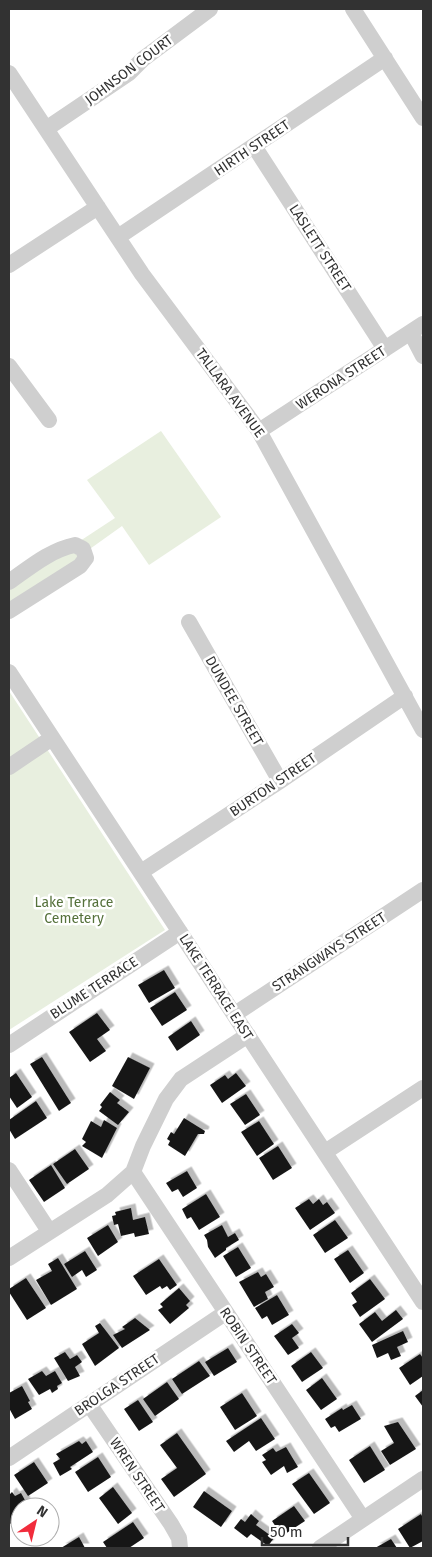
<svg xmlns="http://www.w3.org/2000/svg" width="432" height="1557" font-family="'Fira Sans',sans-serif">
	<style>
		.green { fill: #e8efdf }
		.building { fill: #191919; filter: url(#shadow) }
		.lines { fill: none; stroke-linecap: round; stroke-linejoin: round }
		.minor { stroke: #cfcfcf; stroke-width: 16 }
		.labels { text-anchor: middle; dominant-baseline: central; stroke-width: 5; stroke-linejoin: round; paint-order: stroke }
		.street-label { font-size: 14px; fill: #323232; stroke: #fff }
		.park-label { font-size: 14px; fill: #55713b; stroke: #fff }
	</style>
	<defs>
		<filter id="shadow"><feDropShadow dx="4.5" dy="-4.5" stdDeviation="0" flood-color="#0004"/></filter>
	</defs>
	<rect width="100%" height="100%" fill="#fff"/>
	<path class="green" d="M161 431 221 517 149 565 122 526 87 551 80 541 115 518 87 480Z
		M66 550 83 557 9 608V585Z
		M9 691 165 930 9 1030Z"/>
	<path class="building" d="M164 970 175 988 149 1003 138 985Z
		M175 992 187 1010 162 1026 150 1008Z
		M97 1013 110 1030 97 1039 106 1051 90 1062 69 1032Z
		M191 1021 200 1035 177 1051 168 1037Z
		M42 1057 71 1103 59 1111 30 1064Z
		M128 1057 150 1068 134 1099 112 1086Z
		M16 1073 32 1097 17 1108 9 1096V1078Z
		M236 1073 246 1086 222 1103 210 1085 225 1075 228 1079Z
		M110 1092 120 1100 117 1103 129 1112 118 1125 99 1111 102 1107 100 1105Z
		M246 1094 260 1115 245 1125 230 1104Z
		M36 1101 47 1118 15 1139 9 1129V1120Z
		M184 1118 205 1131 204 1134H198L185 1156 168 1145 170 1141 167 1139 171 1132 174 1134Z
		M104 1120 117 1128 102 1158 82 1146 86 1142 82 1139 91 1121 101 1127Z
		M259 1121 274 1144 257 1156 241 1132Z
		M278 1146 292 1168 273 1180 259 1158Z
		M75 1149 89 1169 67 1184 53 1164Z
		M51 1165 65 1188 44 1202 29 1180Z
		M187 1171 197 1188 183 1197 178 1189 172 1192 166 1183Z
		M206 1194 220 1217 199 1230 191 1217 187 1219 182 1209Z
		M309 1199 313 1204 319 1199 323 1205 327 1202 335 1213 310 1230 295 1208Z
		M131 1208 133 1220 145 1217 149 1234 135 1237 134 1233 121 1236 118 1224 114 1225 112 1216 116 1215 115 1212Z
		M335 1220 348 1238 325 1253 313 1235Z
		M108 1225 118 1242 98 1256 87 1238Z
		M222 1225 228 1237 235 1233 239 1240 226 1248V1250L215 1258 208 1247 207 1240 204 1235Z
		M238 1247 251 1268 236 1277 223 1256Z
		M348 1250 364 1273 350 1283 334 1259Z
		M85 1251 97 1270 86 1277 82 1270 72 1277 64 1264Z
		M58 1258 77 1289 51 1305 36 1280 52 1271 48 1264Z
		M159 1259 177 1285 170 1290 167 1286 162 1289 160 1286 146 1295 133 1276Z
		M258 1272 261 1277 266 1274 274 1287 265 1292 268 1299 254 1307 239 1282Z
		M26 1278 46 1308 27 1320 9 1292V1289Z
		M370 1279 385 1299 360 1317 352 1305 357 1302 351 1293Z
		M179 1288 190 1301 186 1305 189 1308 170 1324 158 1310 163 1307 160 1304Z
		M277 1295 289 1315 272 1325 267 1316 262 1319 255 1308Z
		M396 1310 403 1319 372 1342 359 1324 375 1312 382 1321Z
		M135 1318 150 1330 122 1348 113 1335 125 1329 122 1327Z
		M100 1323 119 1348 95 1366 82 1344 99 1333 95 1326Z
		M292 1324 299 1333 292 1338 299 1348 288 1355 274 1336Z
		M403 1331 408 1342 397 1347 401 1356 391 1360 388 1353 377 1358 372 1345Z
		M228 1348 237 1362 214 1376 205 1362Z
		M65 1352 70 1359 77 1355 82 1362 75 1367 80 1376 68 1381 54 1358Z
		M311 1352 323 1368 302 1382 291 1366Z
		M420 1354 423 1358V1376L410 1385 399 1368Z
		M199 1361 210 1376 182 1394 172 1379Z
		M42 1371 46 1376 55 1371 62 1383 57 1386 58 1389 52 1393 50 1389 39 1395 28 1379Z
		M322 1378 337 1399 321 1410 306 1390Z
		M167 1382 179 1399 155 1416 143 1399Z
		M22 1386 30 1401 28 1402 32 1409 15 1419 9 1408V1393Z
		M423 1390V1407L415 1396Z
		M242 1393 257 1416 235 1430 220 1407Z
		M138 1400 153 1422 139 1431 124 1409Z
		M352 1405 361 1419 339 1432 335 1426 331 1428 325 1419 342 1408 343 1410Z
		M261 1418 275 1439 256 1451 249 1441 234 1452 226 1441Z
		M398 1422 416 1449 390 1465 381 1451 394 1443 384 1426Z
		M177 1433 206 1474 174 1497 161 1479 177 1468 160 1445Z
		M79 1441 82 1444 86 1441 93 1452 70 1467 72 1469 60 1476 53 1463 60 1459 56 1454Z
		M370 1446 385 1470 364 1483 349 1460Z
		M286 1447 298 1467 287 1473 284 1466 271 1475 262 1462 266 1460 262 1455 273 1448 276 1452Z
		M98 1457 111 1477 88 1492 75 1472Z
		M34 1462 48 1483 28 1496 14 1475Z
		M309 1473 330 1503 314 1514 292 1484Z
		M113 1487 132 1513 118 1524 99 1498Z
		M204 1491 232 1511 221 1527 193 1507Z
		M12 1492 15 1496 21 1493 26 1502 21 1506 22 1507H20V1517L10 1524 9 1495Z
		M294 1506 305 1521 282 1536 272 1521Z
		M251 1514 259 1521 256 1525 274 1538 268 1546 251 1534 247 1538 234 1528 241 1519 245 1522Z
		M421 1514 423 1518V1541L410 1548 398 1529Z
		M133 1522 144 1538 129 1548H107L103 1542Z
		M79 1537 85 1548H61Z
		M391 1539 397 1548H375Z"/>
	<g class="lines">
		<path class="minor" d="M353 9 423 118
			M9 73 142 274 259 431 423 730
			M46 129 129 73 143 59 210 9
			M254 146 385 349
			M118 237 385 58
			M9 265 98 207
			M411 333 423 356
			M9 366 49 420
			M259 431 423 324
			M9 582C29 568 50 550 75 545L83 549 86 558 80 566 9 611
			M189 622 280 781
			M9 672 423 1302
			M9 767 52 738
			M141 872 280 781 405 696
			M235 1014 423 890
			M9 1045 180 932
			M325 1152 423 1088
			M9 1170 49 1231
			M133 1172 363 1519
			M9 1258 107 1195 133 1172 143 1146 166 1099 181 1079 248 1035
			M89 1404 171 1524 179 1538 180 1548
			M9 1458 225 1313
			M320 1548 423 1479"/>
	</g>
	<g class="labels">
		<g class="street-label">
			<text transform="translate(129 70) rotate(-37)">JOHNSON COURT</text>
			<text transform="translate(252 148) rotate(-34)">HIRTH STREET</text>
			<text transform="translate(320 248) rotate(57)">LASLETT STREET</text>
			<text transform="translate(341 378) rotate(-33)">WERONA STREET</text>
			<text transform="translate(230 393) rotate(54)">TALLARA AVENUE</text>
			<text transform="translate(234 701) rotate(60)">DUNDEE STREET</text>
			<text transform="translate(273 785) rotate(-34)">BURTON STREET</text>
			<text transform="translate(329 952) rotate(-33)">STRANGWAYS STREET</text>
			<text transform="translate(216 987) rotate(57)">LAKE TERRACE EAST</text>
			<text transform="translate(94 988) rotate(-33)">BLUME TERRACE</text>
			<text transform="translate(248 1346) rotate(56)">ROBIN STREET</text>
			<text transform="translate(117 1385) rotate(-34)">BROLGA STREET</text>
			<text transform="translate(137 1475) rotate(56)">WREN STREET</text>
		</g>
		<g class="park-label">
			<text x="74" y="902">Lake Terrace<tspan x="74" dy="16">Cemetery</tspan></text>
		</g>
	</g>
	<rect width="432" height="1557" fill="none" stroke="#323232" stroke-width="20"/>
	<g transform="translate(35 1522) rotate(35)"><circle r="24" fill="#ffffff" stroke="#adadad"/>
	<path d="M0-4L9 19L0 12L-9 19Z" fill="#f12c3c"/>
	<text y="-8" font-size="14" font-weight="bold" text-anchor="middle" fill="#323232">N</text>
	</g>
	<path d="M262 1537v8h86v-8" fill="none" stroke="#323232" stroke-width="2.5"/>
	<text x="270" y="1537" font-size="15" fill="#323232" stroke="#ffffff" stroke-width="4" paint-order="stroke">50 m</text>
</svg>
